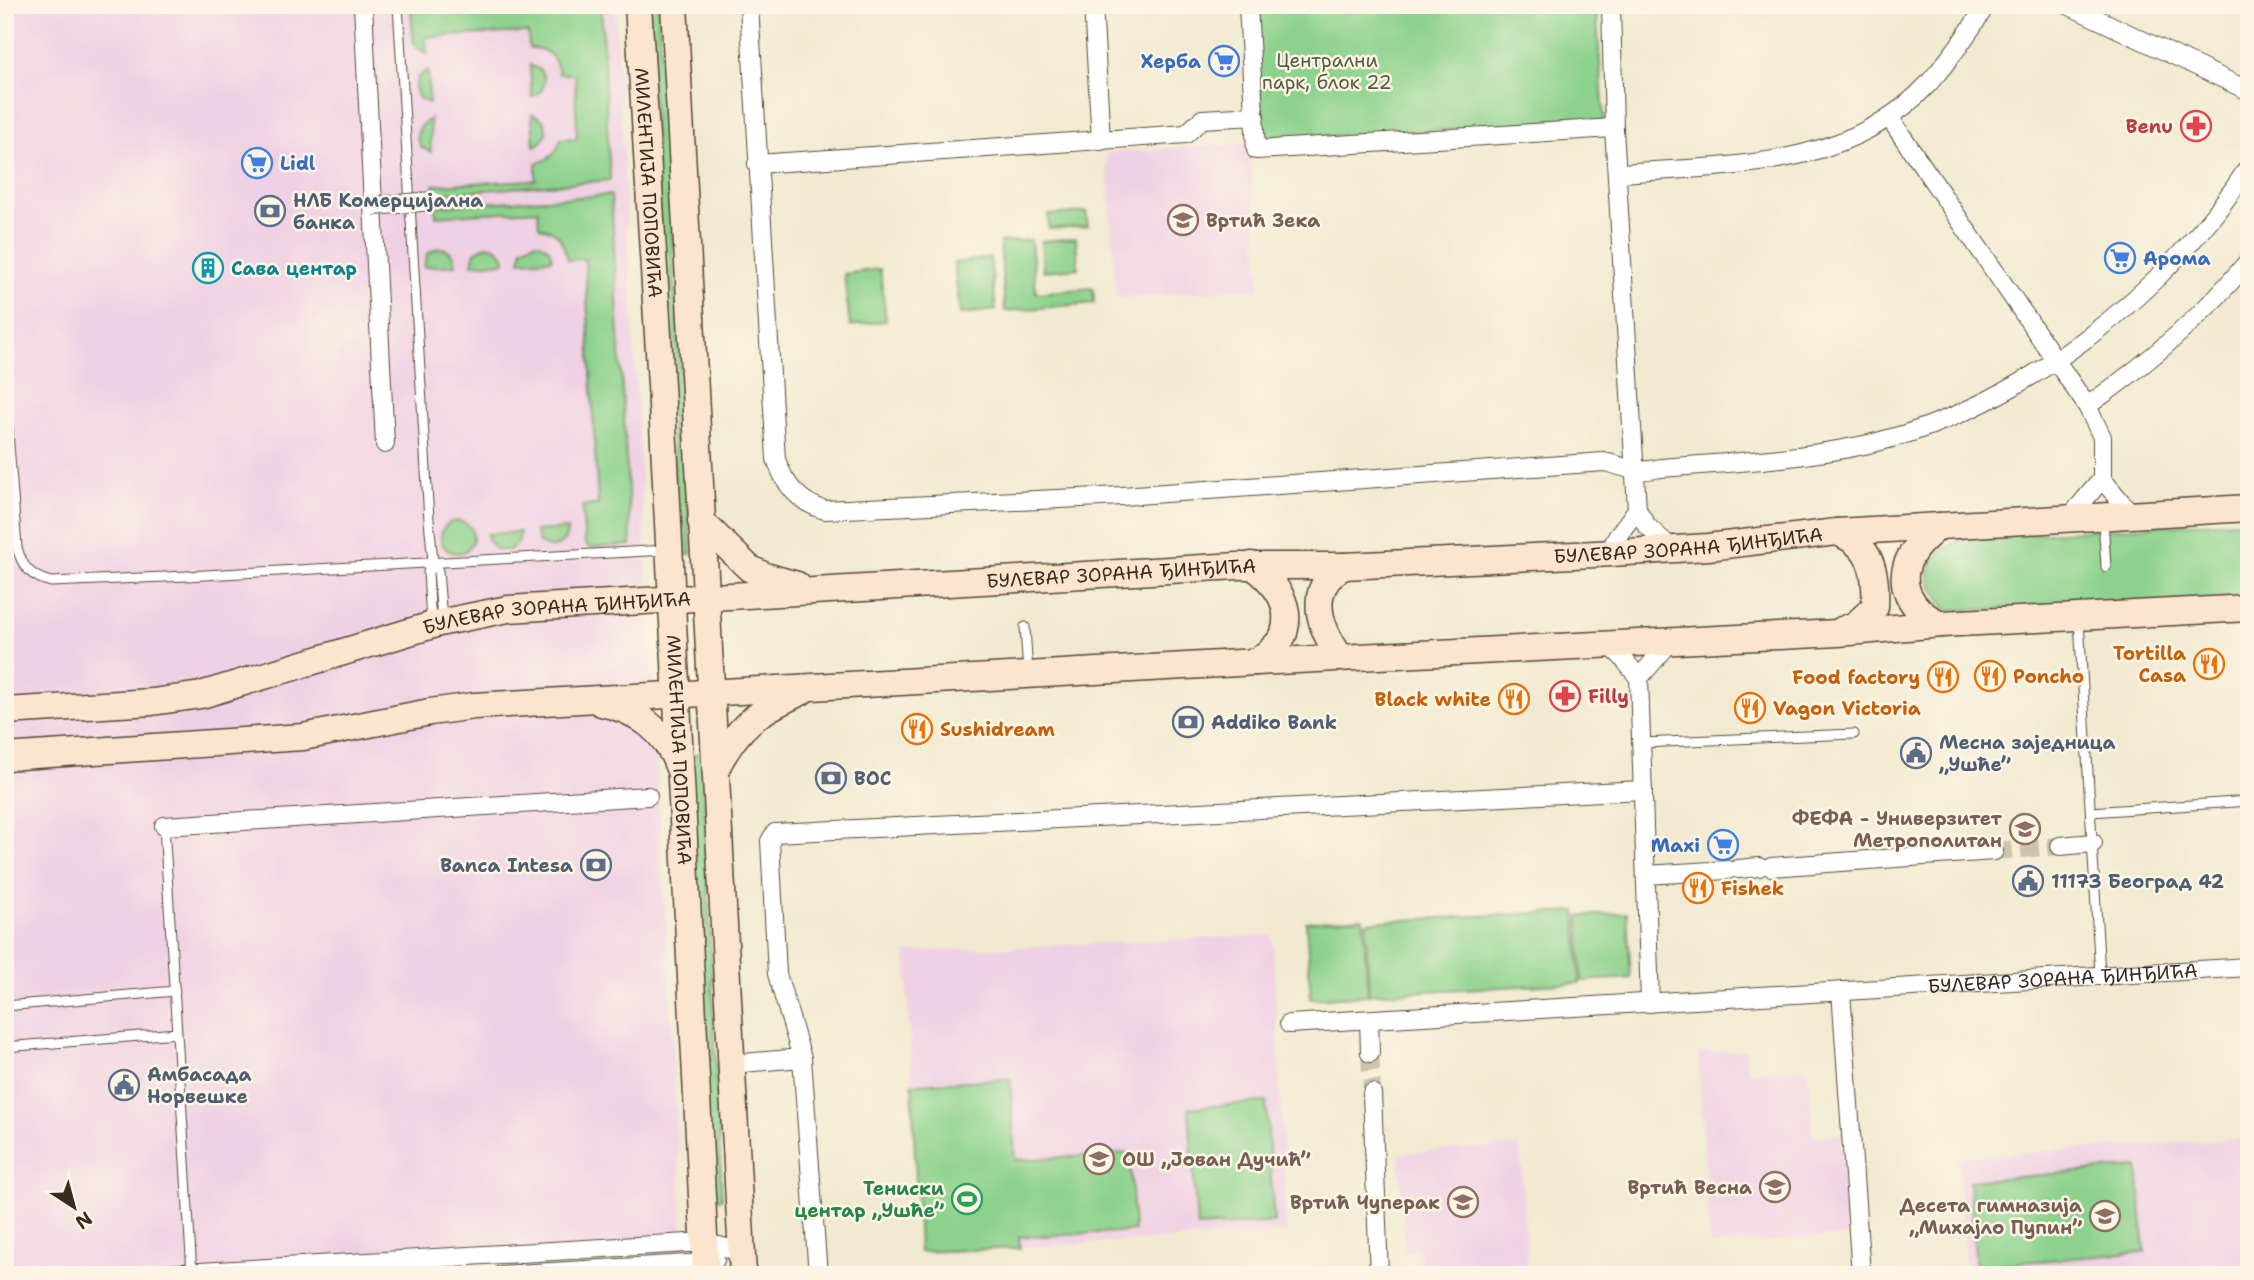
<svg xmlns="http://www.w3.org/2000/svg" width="2254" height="1280" font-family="'Shantell Sans',sans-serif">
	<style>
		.built { fill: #f0d0e4 }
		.green { fill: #8cd28c; stroke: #647e55; stroke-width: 2 }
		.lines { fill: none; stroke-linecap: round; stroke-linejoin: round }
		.street-tunnel { stroke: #cdc4ac; stroke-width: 18; stroke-dasharray: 18 9; stroke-linecap: butt }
		.lane-casing { stroke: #564739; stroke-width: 11 }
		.street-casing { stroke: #564739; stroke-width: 20 }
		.secondary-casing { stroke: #564739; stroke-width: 29 }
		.lane { stroke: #fff; stroke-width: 9 }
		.street { stroke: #fff; stroke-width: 18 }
		.secondary { stroke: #fbe5cf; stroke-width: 26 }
		.street-bridge-casing { stroke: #564739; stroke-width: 20; stroke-linecap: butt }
		.street-bridge { stroke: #fff; stroke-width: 18 }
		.labels { text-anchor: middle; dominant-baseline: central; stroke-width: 5; stroke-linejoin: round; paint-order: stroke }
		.park-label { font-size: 19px; fill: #535c3f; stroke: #fcf5e5 }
		.shop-label { font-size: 19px; font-weight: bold; fill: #366cbe; stroke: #fcf5e5; text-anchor: end }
		.health-label { font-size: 19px; font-weight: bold; fill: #be3a42; stroke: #fcf5e5; text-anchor: end }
		.street-label { font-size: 19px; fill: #3b2a1e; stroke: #fcf5e5 }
		.service-label { font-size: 19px; font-weight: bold; fill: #4e5e75; stroke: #fcf5e5; text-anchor: start }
		.education-label { font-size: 19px; font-weight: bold; fill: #785e54; stroke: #fcf5e5; text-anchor: end }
		.culture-label { font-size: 19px; font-weight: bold; fill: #0d838f; stroke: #fcf5e5; text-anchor: start }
		.food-label { font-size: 19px; font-weight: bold; fill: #c56008; stroke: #fcf5e5; text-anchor: start }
		.leisure-label { font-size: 19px; font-weight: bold; fill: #27864d; stroke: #fcf5e5; text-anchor: end }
	</style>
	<rect width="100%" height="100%" fill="#fcf5e5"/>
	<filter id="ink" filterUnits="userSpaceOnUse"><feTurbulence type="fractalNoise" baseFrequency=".0143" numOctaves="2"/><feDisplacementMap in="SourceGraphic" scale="14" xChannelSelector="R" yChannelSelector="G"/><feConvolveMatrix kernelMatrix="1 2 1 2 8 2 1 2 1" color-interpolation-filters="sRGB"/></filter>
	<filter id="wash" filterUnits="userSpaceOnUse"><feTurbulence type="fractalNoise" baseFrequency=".00686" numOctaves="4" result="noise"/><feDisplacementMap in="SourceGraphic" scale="28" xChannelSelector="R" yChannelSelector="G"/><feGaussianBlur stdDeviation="1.57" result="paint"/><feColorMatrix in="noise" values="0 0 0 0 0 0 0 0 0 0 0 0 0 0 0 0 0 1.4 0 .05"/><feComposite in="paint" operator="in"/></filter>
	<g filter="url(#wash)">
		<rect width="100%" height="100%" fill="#f1ead0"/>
		<path class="built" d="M5 5H615L684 1252 295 1275H5Z
			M1250 143 1260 288 1116 298 1106 153Z
			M1273 935 1287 1233 919 1252 906 952Z
			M1746 1050 1748 1071 1808 1067 1813 1137 1841 1135 1847 1236 1710 1245 1698 1053Z
			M2249 1138V1275H1966L1958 1157Z
			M1520 1145 1528 1275H1421L1420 1251 1405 1252 1399 1153Z"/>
		<path class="green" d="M481 5H599L601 7 610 180 434 194V185L536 180V163C550 160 557 153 561 139L577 138 575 74H559C556 56 547 48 529 48L528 32 426 37 427 54 414 46 411 10Z
			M647 5H658L691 554 679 556Z
			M1253 5H1596L1604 118 1601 122 1308 137 1269 142 1262 136Z
			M530 65 540 70C548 81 544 92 532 97Z
			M428 70 429 103 419 98 415 88 418 77Z
			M532 114 542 119C550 130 546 141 534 146Z
			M430 119 431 152 421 147 417 137 420 126Z
			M611 195 631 545 590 548 585 543 582 506 598 505 585 259 568 260C562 241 561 230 539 227L538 210 436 216 435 206Z
			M1086 212 1088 226 1049 229 1048 215Z
			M1076 238 1078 268 1043 271 1041 241Z
			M1031 240 1036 293 1093 288 1094 303 1005 311 1000 242Z
			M534 242C545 243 551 248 552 259L520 261 523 248Z
			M487 245C498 246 504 251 505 262L472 264 475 252Z
			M438 248C449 248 455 254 456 265L424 267 427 254Z
			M990 258 996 310 960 314 954 263Z
			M880 269 886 321 850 326 844 274Z
			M2249 520V594L2196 601 1947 611C1921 575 1921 558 1964 538Z
			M441 537a16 16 0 1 1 32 0a16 16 0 1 1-32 0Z
			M567 529C567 540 562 545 551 548L539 543 535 531Z
			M520 532 518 543 509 550H497L488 541 487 534Z
			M702 753 722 1199 708 1200 689 756Z
			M1576 911 1580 983 1369 994 1366 922Z
			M1627 913 1631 978 1582 981 1579 916Z
			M1363 918 1368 995 1311 999 1306 922Z
			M1010 1079 1015 1160 1130 1153 1134 1231 1019 1237 1020 1248 919 1252 912 1084Z
			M1266 1102 1274 1222 1197 1227 1189 1108Z
			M2138 1167 2145 1252 1976 1266 1969 1181Z"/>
	</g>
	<g filter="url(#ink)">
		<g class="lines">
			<path class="street-tunnel" d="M1994 851 2060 846
				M1370 1053 1372 1093"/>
			<g class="lane-casing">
				<path id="lane" d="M398 5 429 520 433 562 438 571 442 620
					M5 393 17 547C22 567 31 577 51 582L187 576 667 550
					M2103 520 2106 567
					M2079 621 2100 975
					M431 622 428 572 433 562
					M1025 627 1028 674
					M1641 743 1854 734
					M2091 812 2249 801
					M164 826 192 1273
					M5 1006 175 991
					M5 1047 177 1033"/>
			</g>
			<g class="street-casing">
				<g id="street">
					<path d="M363 5 385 444"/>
					<path d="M749 5 776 459C784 484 799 503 825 510L1122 496 1604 462C1615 464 1624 468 1634 470 1642 472 1653 469 1661 468 1687 466 1714 464 1740 462 1786 458 1832 453 1877 442 2022 407 2170 290 2249 166"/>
					<path d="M1093 5 1101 141"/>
					<path d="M1248 5 1256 150 1614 128"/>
					<path d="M1611 5 1614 128 1637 509 1647 526 1671 548"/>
					<path d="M2068 5 2249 91"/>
					<path d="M1889 117 2087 406 2102 437V479L2069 518"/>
					<path d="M757 164 1186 134 1202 119 1255 116"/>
					<path d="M1617 173C1726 166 1849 170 1929 83 1950 59 1969 33 1986 5"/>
					<path d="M2087 406C2147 364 2203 317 2249 260"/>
					<path d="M2102 479 2132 515"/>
					<path d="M1610 553C1614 536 1628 524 1637 509"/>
					<path d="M1608 644 1621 656 1639 678"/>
					<path d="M164 826 648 796"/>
					<path d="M2060 846 2093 843"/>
					<path d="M1771 867 1994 851"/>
					<path d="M1738 869 1759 867"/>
					<path d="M1646 875 1728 870"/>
					<path d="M1841 991 1861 1275"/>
					<path d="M1650 1003 1639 678 1671 641"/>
					<path d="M1369 1020 1370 1053"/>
					<path id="s1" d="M1289 1024 2249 967"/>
					<path d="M731 1064 802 1058"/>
					<path d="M1372 1093 1379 1275"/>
					<path d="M149 1275 704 1242 741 1252"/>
					<path d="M501 1275 705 1263 715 1260"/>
					<path d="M818 1275 802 1058 777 974 770 841 775 833 1643 790"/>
				</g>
			</g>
			<g class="secondary-casing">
				<g id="secondary">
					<path id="s2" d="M638 5 661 385 706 1275"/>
					<path d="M674 5 743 1275"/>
					<path d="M701 521 749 568 765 576 797 585"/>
					<path d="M1939 526C1930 534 1918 543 1912 554 1894 584 1912 612 1941 624"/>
					<path d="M1837 532C1872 546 1877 572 1875 607L1855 625 1842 630"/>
					<path d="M1252 565C1274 582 1293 603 1284 633 1280 645 1266 654 1256 662"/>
					<path d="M1341 658C1320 629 1304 588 1344 566"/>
					<path d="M601 703C637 710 666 731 678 766"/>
					<path id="s3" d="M5 711 152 702 201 695 439 623 508 609 1237 566H1344L1595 554 1708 547 1837 532 2249 508"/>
					<path d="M5 757 303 737 430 712 474 706 1256 662 1838 633 1941 624 2249 608"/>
					<path d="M716 768C739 724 757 712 801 692"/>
				</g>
			</g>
			<use href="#lane" class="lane"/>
			<use href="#street" class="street"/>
			<use href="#secondary" class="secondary"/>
			<g class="street-bridge-casing">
				<path id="street-bridge" d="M374 206 432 201"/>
			</g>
			<use href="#street-bridge" class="street-bridge"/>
		</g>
	</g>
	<defs>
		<g id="supermarket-ring" transform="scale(1.575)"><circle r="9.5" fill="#fcf5e5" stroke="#3f7fe0" stroke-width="1.5"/><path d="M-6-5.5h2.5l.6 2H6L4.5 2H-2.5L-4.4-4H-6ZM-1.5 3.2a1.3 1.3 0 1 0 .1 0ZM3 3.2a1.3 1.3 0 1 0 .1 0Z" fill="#3f7fe0"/></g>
		<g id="pharmacy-ring" transform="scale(1.575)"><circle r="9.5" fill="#fcf5e5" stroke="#e0444e" stroke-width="1.5"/><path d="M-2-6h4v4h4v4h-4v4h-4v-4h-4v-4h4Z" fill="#e0444e"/></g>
		<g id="bank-ring" transform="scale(1.575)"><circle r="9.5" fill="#fcf5e5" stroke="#5c6f8a" stroke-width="1.5"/><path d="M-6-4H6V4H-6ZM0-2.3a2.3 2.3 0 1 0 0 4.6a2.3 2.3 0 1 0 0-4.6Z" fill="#5c6f8a"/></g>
		<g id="school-ring" transform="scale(1.575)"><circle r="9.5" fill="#fcf5e5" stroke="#8d6e63" stroke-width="1.5"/><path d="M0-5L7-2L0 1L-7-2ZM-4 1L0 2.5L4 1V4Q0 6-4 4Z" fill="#8d6e63"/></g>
		<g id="building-ring" transform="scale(1.575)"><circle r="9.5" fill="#fcf5e5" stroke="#0f9aa8" stroke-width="1.5"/><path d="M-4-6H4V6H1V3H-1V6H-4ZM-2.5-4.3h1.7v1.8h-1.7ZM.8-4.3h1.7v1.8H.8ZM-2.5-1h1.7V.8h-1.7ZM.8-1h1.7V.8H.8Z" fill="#0f9aa8"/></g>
		<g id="restaurant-ring" transform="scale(1.575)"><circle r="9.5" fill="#fcf5e5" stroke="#e8710a" stroke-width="1.5"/><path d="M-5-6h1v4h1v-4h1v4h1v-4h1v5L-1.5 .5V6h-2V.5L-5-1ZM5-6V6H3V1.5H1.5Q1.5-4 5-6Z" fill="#e8710a"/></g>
		<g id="civic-ring" transform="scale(1.575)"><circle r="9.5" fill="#fcf5e5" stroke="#5c6f8a" stroke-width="1.5"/><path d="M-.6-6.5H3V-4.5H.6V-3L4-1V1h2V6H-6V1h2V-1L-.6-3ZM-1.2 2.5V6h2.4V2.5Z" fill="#5c6f8a"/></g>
		<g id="university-ring" transform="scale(1.575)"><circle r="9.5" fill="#fcf5e5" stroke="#8d6e63" stroke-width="1.5"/><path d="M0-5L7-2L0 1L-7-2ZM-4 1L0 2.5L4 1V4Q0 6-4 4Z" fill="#8d6e63"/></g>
		<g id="stadium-ring" transform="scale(1.575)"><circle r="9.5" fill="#fcf5e5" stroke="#2e9e5b" stroke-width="1.5"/><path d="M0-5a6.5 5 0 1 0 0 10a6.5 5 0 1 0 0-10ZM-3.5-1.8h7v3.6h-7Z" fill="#2e9e5b"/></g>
	</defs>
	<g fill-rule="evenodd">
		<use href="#supermarket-ring" x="1224" y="61"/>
		<use href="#pharmacy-ring" x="2196" y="126"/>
		<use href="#supermarket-ring" x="257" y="163"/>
		<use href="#bank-ring" x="270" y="211"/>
		<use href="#school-ring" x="1183" y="220"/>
		<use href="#supermarket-ring" x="2120" y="258"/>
		<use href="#building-ring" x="208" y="268"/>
		<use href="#restaurant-ring" x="2209" y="664"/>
		<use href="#restaurant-ring" x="1990" y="676"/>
		<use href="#restaurant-ring" x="1943" y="677"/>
		<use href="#pharmacy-ring" x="1565" y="696"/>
		<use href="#restaurant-ring" x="1514" y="699"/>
		<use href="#restaurant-ring" x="1750" y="708"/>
		<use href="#bank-ring" x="1188" y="722"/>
		<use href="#restaurant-ring" x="917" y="729"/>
		<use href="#civic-ring" x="1916" y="753"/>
		<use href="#bank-ring" x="831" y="778"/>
		<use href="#university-ring" x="2025" y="829"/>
		<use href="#supermarket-ring" x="1723" y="845"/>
		<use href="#bank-ring" x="596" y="865"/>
		<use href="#civic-ring" x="2028" y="881"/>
		<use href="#restaurant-ring" x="1698" y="888"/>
		<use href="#civic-ring" x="124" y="1085"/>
		<use href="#school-ring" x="1099" y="1159"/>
		<use href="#school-ring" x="1775" y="1187"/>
		<use href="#stadium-ring" x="967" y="1199"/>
		<use href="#school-ring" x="1463" y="1202"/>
		<use href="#school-ring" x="2105" y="1216"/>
	</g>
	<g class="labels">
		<g class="park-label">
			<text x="1327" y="60">Централни<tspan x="1327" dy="22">парк, блок 22</tspan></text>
		</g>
		<g class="shop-label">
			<text x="1201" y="61">Херба</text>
			<text x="280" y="163" text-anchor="start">Lidl</text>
			<text x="2143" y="258" text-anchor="start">Арома</text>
			<text x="1700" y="845">Maxi</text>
		</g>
		<g class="health-label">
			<text x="2173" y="126">Benu</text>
			<text x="1588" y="696" text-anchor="start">Filly</text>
		</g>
		<g class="street-label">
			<text stroke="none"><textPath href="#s2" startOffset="178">МИЛЕНТИЈА ПОПОВИЋА</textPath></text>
			<text stroke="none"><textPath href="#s3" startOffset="1698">БУЛЕВАР ЗОРАНА ЂИНЂИЋА</textPath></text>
			<text stroke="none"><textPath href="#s3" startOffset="1130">БУЛЕВАР ЗОРАНА ЂИНЂИЋА</textPath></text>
			<text stroke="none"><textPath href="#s3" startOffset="564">БУЛЕВАР ЗОРАНА ЂИНЂИЋА</textPath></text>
			<text stroke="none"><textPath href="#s2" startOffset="746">МИЛЕНТИЈА ПОПОВИЋА</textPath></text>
			<text stroke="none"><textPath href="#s1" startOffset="775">БУЛЕВАР ЗОРАНА ЂИНЂИЋА</textPath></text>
		</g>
		<g class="service-label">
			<text x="293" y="200">НЛБ Комерцијална<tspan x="293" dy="22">банка</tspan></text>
			<text x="1211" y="722">Addiko Bank</text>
			<text x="1939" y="742">Месна заједница<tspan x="1939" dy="22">„Ушће”</tspan></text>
			<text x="854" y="778">BOC</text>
			<text x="573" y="865" text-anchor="end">Banca Intesa</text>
			<text x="2051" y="881">11173 Београд 42</text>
			<text x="147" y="1074">Амбасада<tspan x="147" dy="22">Норвешке</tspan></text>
		</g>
		<g class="education-label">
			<text x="1206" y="220" text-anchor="start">Вртић Зека</text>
			<text x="2002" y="818">ФЕФА - Универзитет<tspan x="2002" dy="22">Метрополитан</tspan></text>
			<text x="1122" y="1159" text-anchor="start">ОШ „Јован Дучић”</text>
			<text x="1752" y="1187">Вртић Весна</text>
			<text x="1440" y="1202">Вртић Чуперак</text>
			<text x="2082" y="1205">Десета гимназија<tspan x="2082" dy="22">„Михајло Пупин”</tspan></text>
		</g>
		<g class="culture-label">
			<text x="231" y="268">Сава центар</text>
		</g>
		<g class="food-label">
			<text x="2186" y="653" text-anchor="end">Tortilla<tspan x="2186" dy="22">Casa</tspan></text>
			<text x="2013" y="676">Poncho</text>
			<text x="1920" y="677" text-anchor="end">Food factory</text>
			<text x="1491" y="699" text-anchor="end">Black white</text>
			<text x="1773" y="708">Vagon Victoria</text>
			<text x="940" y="729">Sushidream</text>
			<text x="1721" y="888">Fishek</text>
		</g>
		<g class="leisure-label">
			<text x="944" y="1188">Тениски<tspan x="944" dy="22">центар „Ушће”</tspan></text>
		</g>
	</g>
	<rect width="2254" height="1280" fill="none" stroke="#fcf5e5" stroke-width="28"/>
	<g transform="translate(74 1207) rotate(144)" stroke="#fcf5e5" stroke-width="5" paint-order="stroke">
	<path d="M0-5L12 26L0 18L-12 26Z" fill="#3b2a1e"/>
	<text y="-10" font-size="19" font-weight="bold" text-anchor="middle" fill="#3b2a1e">N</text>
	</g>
</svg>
